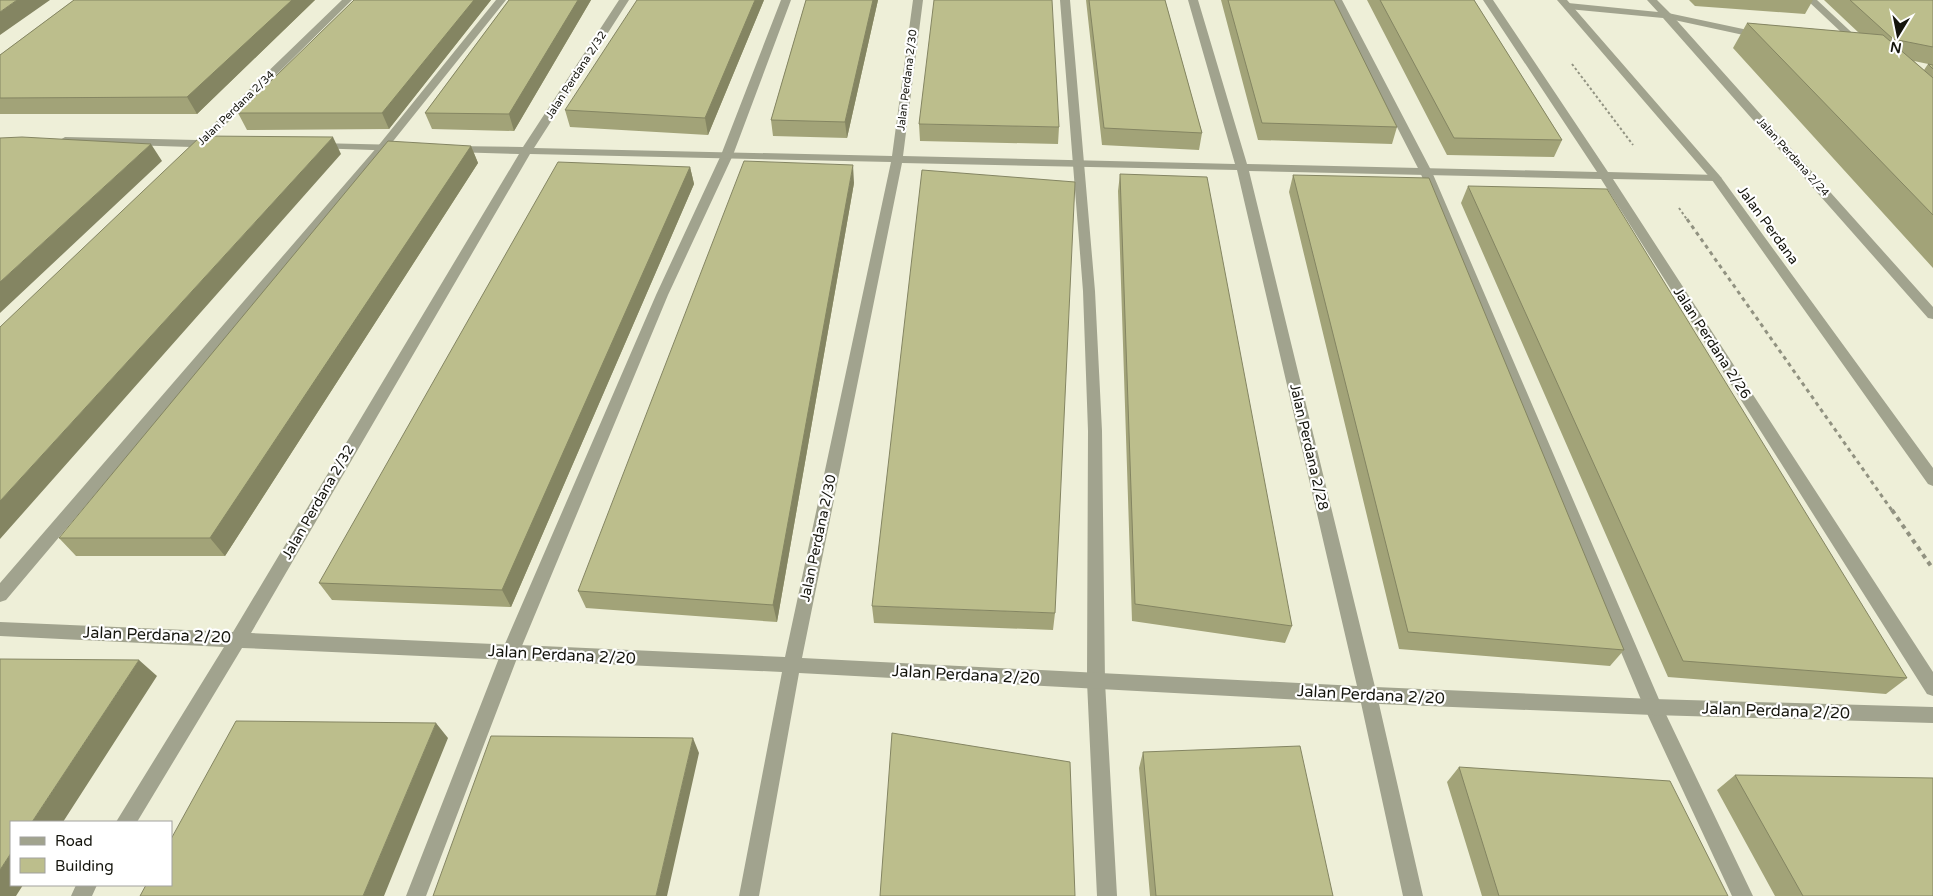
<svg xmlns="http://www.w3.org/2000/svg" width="1933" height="896" font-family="'Varela Round',sans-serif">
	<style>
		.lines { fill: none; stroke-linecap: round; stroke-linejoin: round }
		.path-far2 { stroke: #919281; stroke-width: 2; stroke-dasharray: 2.5 2.5; stroke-linecap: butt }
		.path-far1 { stroke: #919281; stroke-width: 3; stroke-dasharray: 4 4; stroke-linecap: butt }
		.path { stroke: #919281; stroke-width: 4; stroke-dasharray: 4.5 4.5; stroke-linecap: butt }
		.service { fill: #a1a38e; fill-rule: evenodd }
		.minor { fill: #a1a38e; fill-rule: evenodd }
		.tertiary { fill: #a1a38e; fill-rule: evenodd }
		.wall { fill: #a2a378 }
		.shaded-wall { fill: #848562 }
		.building { fill: #bcbe8c; stroke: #848562 }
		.labels { text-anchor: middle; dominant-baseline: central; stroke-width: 4.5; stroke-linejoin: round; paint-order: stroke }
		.far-street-label { font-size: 11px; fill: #15150d; stroke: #fff }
		.street-label { font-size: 14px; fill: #15150d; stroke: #fff }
		.near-street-label { font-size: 16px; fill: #15150d; stroke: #fff }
	</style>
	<rect width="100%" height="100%" fill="#eeefd8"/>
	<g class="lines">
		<path class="path-far2" d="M1572 64 1633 145
			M1679 208 1688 221"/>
		<path class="path-far1" d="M1687 219 1893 512"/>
		<path class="path" d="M1892 510 1933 569"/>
		<path class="service" d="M496 0H506L386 150 6 600 0 602V583L378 146Z
			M781 0H791L733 155 668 295 519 653 426 896H406L501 653 656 295 721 155Z
			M1060 0H1070L1095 291 1102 431 1105 682 1117 896H1097L1087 682 1088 431 1083 291Z
			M1332 0H1342L1432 172 1661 704 1753 896H1732L1644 707 1420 172Z
			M1807 0H1817L1864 44V48H1858Z
			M1668 13 1762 33 1767 36 1762 39 1665 18V14Z"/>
		<path class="minor" d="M342 0H352L209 141 216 142V146L202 147 196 150 191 147 65 143 60 140 65 137 197 140Z
			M619 0H629L534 148 892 156 913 0H923L903 156 1235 164 1188 0H1198L1247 164 1597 172 1483 0H1493L1608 172 1716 175 1722 178 1716 181 1613 179 1933 672V696L1927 694 1601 179 1249 171 1375 687 1653 699 1933 707V723L1653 715 1379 704 1423 896H1403L1361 703 799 673 759 896H739L782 672 242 648 137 822H116L224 647 0 636V622L233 632 519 154 452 152 446 149 452 146 523 147ZM530 154 891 162 785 657 251 633ZM902 163 1237 170 1357 686 802 658Z
			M1647 0H1657L1671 14 1933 307V319L1928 318 1663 18 1568 9 1563 6 1568 3 1658 12Z
			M317 143 402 145 408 148 402 151 313 148 312 146Z
			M76 885H97L92 896H71Z"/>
		<path class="tertiary" d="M1557 0H1567L1720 176 1933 468V486L1928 484 1712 180Z"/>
	</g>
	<path class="wall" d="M74 0H315L197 114H0V55Z
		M354 0H491L389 129 247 130 238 113Z
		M509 0H591L514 131 432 129 425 113Z
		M764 0 708 135 570 127 565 110Z
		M806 0H878L847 138 773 136 771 120Z
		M1086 0H1165L1202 133 1199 150 1102 145Z
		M1221 0H1334L1397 127 1392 144 1258 140Z
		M1367 0H1474L1562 140 1554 157 1447 155Z
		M1689 0H1813L1805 14 1695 6Z
		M1824 0H1933V65L1914 61 1924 70 1928 64 1933 65V268L1733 48 1747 23 1859 33Z
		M919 124 1059 127 1058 144 920 141Z
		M471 146 478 163 225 556H76L59 538Z
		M690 167 694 184 511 607 332 600 319 583Z
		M1120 174 1292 626 1285 643 1132 621 1118 191Z
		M1293 175 1624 650 1610 666 1399 649 1289 192Z
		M854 183 777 622 586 608 578 591Z
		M1468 186 1907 678 1886 694 1668 677 1461 203Z
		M872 606 1055 613 1053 630 874 623Z
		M1143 752 1333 896H1150L1139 768Z
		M1459 767 1728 896H1482L1447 782Z
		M1735 775 1933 896H1775L1717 790Z"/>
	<path class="shaded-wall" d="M17 0H50L0 35V12Z
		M292 0H315L197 114 187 97Z
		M474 0H491L389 129 382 113Z
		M578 0H591L514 131 509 114Z
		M755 0H764L708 135 705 118Z
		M873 0H878L847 138 845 122Z
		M333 137 341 154 0 539V501Z
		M151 144 162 161 0 313V282Z
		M471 146 478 163 225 556 210 538Z
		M853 165 854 183 777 622 773 605Z
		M690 167 694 184 511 607 502 590Z
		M139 660 157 676 63 822H32Z
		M436 723 448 738 384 896H363Z
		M693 738 699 753 667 896H656Z
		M11 853V885H23L16 896H0V870Z"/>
	<path class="building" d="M0 0H17L0 12Z
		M74 0H292L187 97 0 98V55Z
		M354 0H474L382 113H238Z
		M509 0H578L509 114 425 113Z
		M637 0H755L705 118 565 110Z
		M806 0H873L845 122 771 120Z
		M934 0H1052L1059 127 919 124Z
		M1089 0H1165L1202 133 1104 128Z
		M1228 0H1334L1397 127 1262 123Z
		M1380 0H1474L1562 140 1454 138Z
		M1850 0H1933V47L1893 39Z
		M1747 23 1883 35 1933 78V215Z
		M1928 64 1933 65V69Z
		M201 136 333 137 0 501V327Z
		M22 137 151 144 0 282V138Z
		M388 141 471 146 210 538H59Z
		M744 161 853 165 773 605 578 591Z
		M558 162 690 167 502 590 319 583Z
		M922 170 1075 182 1055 613 872 606Z
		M1120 174 1207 177 1292 626 1135 604Z
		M1293 175 1429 178 1624 650 1408 632Z
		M1468 186 1607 189 1907 678 1683 661Z
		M0 659 139 660 32 822H11V853L0 870Z
		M236 721 436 723 363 896H140L146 885H171V839Z
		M892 733 1070 762 1075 896H880Z
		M491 736 693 738 656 896H433Z
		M1300 746 1333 896H1156L1143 752Z
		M1459 767 1670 781 1728 896H1499Z
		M1735 775 1933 778V896H1803Z"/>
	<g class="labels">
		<g class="far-street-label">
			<text transform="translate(576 75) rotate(-57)">Jalan Perdana 2/32</text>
			<text transform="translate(907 80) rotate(-83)">Jalan Perdana 2/30</text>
			<text transform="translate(236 108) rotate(-44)">Jalan Perdana 2/34</text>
			<text transform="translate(1793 157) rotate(48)">Jalan Perdana 2/24</text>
		</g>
		<g class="street-label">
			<text transform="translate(1768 225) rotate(54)">Jalan Perdana</text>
			<text transform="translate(1712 343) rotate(57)">Jalan Perdana 2/26</text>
			<text transform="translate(1309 447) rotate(77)">Jalan Perdana 2/28</text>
			<text transform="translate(318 502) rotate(-60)">Jalan Perdana 2/32</text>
			<text transform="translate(818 538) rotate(-78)">Jalan Perdana 2/30</text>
		</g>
		<g class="near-street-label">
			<text transform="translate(157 635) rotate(2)">Jalan Perdana 2/20</text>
			<text transform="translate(562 655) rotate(3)">Jalan Perdana 2/20</text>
			<text transform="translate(966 675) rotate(3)">Jalan Perdana 2/20</text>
			<text transform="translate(1371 695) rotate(3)">Jalan Perdana 2/20</text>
			<text transform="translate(1776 711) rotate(2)">Jalan Perdana 2/20</text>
		</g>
	</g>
	<rect x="10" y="821" width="162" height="65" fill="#ffffff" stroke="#a1a19e"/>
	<rect x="20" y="837" width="25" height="8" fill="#a1a38e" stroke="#a1a19e"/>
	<text x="55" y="846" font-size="15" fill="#15150d">Road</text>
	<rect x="20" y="858" width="25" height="15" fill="#bcbe8c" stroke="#a1a19e"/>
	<text x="55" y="871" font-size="15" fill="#15150d">Building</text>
	<g transform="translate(1898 35) rotate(190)" stroke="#ffffff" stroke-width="4" paint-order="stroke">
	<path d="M0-4L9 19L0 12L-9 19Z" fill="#15150d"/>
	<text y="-8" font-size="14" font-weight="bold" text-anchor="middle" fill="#15150d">N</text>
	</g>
</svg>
